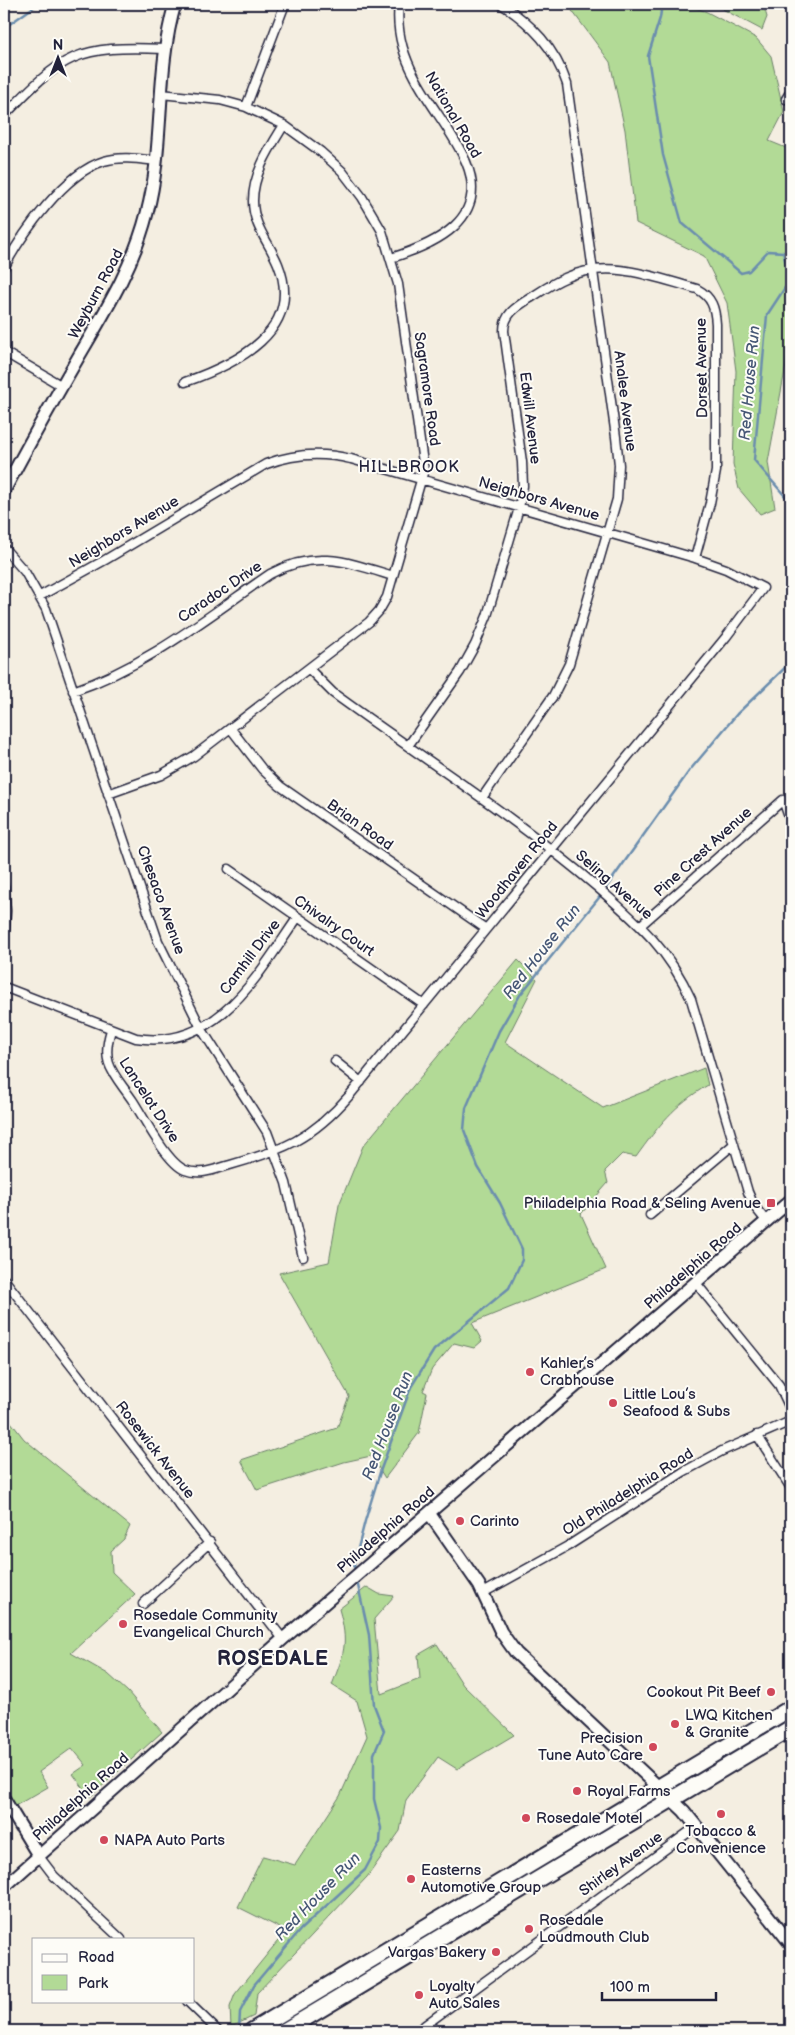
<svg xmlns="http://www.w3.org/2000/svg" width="795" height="2035" font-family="'Balsamiq Sans',sans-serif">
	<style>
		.green { fill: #b2da96; stroke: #6a7e68 }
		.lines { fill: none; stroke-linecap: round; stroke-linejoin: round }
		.stream { stroke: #6b8dae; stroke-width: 2.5 }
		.street-casing { stroke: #22223b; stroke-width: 11 }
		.secondary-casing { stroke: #22223b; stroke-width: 15 }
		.highway-casing { stroke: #22223b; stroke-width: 19 }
		.street { stroke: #fdfcf7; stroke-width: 8 }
		.secondary { stroke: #fdfcf7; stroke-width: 11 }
		.highway { stroke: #fdfcf7; stroke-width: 15 }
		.poi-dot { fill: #d1495b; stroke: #fdfcf7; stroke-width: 2 }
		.labels { text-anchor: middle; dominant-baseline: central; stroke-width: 4; stroke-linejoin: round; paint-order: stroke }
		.street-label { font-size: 15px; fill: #22223b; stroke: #fdfcf7 }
		.poi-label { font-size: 15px; fill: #22223b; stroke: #fdfcf7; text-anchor: start }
		.water-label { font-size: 16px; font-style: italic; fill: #465775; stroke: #fdfcf7 }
		.neighbourhood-label { font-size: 16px; letter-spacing: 1px; fill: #22223b; stroke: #fdfcf7 }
		.district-label { font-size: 20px; font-weight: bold; letter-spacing: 1px; fill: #22223b; stroke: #fdfcf7 }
	</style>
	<rect width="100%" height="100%" fill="#f4eee1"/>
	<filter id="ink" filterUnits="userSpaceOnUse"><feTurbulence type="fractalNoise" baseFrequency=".02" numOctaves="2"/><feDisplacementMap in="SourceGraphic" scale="10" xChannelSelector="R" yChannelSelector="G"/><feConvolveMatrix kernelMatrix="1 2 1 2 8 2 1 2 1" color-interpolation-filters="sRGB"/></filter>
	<g filter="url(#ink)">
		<path class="green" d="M567 4H685L707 12 756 38 771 56 784 112 769 141 791 150V338L768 462 775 508 760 514 739 489 733 464 736 371 727 303 704 256 636 223 625 130 610 62Z
			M713 4H763L767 17 762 30Z
			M518 960 537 979 505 1042 603 1108 704 1068 708 1085C673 1106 660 1124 636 1157L622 1154 605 1171 608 1183 581 1214 606 1269 472 1323 482 1341 474 1348 454 1343 432 1369 423 1391 427 1393 419 1433 385 1478 371 1456 344 1462 257 1490 241 1460 337 1428 349 1396 279 1273 329 1262 339 1205 363 1146Z
			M4 1413 24 1439 130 1526 124 1539 111 1551 112 1572 135 1594 71 1653 108 1674 128 1692 162 1732 90 1797 73 1774 86 1765 72 1748 39 1772 48 1787 15 1806 4 1789Z
			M367 1587 379 1594 394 1596 374 1619 381 1694 420 1679 418 1655 437 1644 463 1685 514 1735 457 1769 438 1757 406 1800 400 1831 367 1877 257 1993 254 2016 231 2027 230 2007 235 1994 286 1931 238 1907 263 1856 295 1865 340 1796 367 1736 357 1701 332 1685C344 1653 349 1644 339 1609Z"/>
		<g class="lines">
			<path class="stream" d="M662 4 660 18 648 56 663 155 682 223 741 273 749 271 768 251 783 252 790 280 767 315 754 460 791 503
				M4 28 38 4
				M355 1573 354 1564 365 1521 381 1469 411 1387 434 1350 509 1288 522 1260V1249L500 1203 478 1167 464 1130 466 1108 499 1031 520 995 598 899 690 770 737 714 791 662
				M239 2031 240 2012 254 1985 301 1929 365 1870 380 1842 381 1828 374 1799V1754L384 1731 374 1705 369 1635 357 1581"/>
			<g class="street-casing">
				<path id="street" d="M786 99 791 91
					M246 107 285 4
					M4 116C63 54 77 45 165 49
					M391 258C436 244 490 219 466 162 453 132 430 106 415 77 403 55 396 29 399 4
					M4 268C22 233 65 173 104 161 121 156 139 159 157 161
					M4 352 62 386
					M185 382C236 364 305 331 278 264 269 242 253 226 253 201 253 173 270 148 284 125
					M4 548 25 572 46 609 158 941 201 1028 267 1132 286 1183 303 1257
					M40 596 105 560 266 464C295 453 322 452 351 459L695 558 726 569 763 588 726 637 349 1096C312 1139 283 1150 230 1165 216 1169 200 1176 185 1170 167 1163 144 1118 133 1101 114 1073 100 1065 111 1030
					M309 669 333 693C422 758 513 815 597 887 638 923 668 948 691 999L748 1192 754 1206 767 1222
					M73 691C147 666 207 617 270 574 315 549 348 562 393 576
					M231 729 262 769 280 786 486 929
					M408 746 460 672 475 645 487 616 519 508 523 486 522 462 504 331C504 313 518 306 532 297 543 290 553 283 565 278 609 258 654 277 697 289 712 297 715 308 716 324V471L710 503 695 558
					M108 794 161 775 194 756 369 622 379 611 387 597 424 470 398 284 382 231 362 197 342 171 321 152 284 125 246 107 220 100 161 94
					M482 798 553 696 569 664 617 499 619 465 616 437 567 84C555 48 532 24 501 4
					M229 869 424 1005
					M4 886 6 911 4 941
					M641 925 783 800 791 823
					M4 987 136 1038C218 1051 258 974 298 917
					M335 1061 361 1082
					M650 1215 734 1144
					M4 1279 283 1639
					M696 1283 779 1385 791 1410
					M757 1435 791 1488
					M483 1593 568 1546 683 1472 722 1451 791 1421
					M143 1604 210 1542
					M38 1855 54 1876 121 1939
					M187 2001 218 2031
					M417 2031 697 1826"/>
			</g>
			<g class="secondary-casing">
				<path id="secondary" d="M4 491C28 445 53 401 79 356 106 310 134 265 147 213 165 145 155 72 175 4
					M429 1513 479 1585 501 1632 516 1653 684 1811 791 1944
					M4 1799 38 1855
					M4 1887 283 1639 791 1200"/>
			</g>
			<g class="highway-casing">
				<path id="highway" d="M252 2031 791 1708
					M284 2031 791 1728"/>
			</g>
			<use href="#street" class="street"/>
			<use href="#secondary" class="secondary"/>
			<use href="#highway" class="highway"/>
		</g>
	</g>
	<g class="poi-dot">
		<rect x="766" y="1198" width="10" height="10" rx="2.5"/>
		<circle cx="530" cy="1372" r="5"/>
		<circle cx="613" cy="1403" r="5"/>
		<circle cx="460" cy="1521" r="5"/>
		<circle cx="123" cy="1624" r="5"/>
		<circle cx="771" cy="1692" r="5"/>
		<circle cx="675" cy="1724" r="5"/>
		<circle cx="653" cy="1747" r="5"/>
		<circle cx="577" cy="1791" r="5"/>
		<circle cx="721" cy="1814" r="5"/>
		<circle cx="526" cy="1818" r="5"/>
		<circle cx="104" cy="1840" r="5"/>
		<circle cx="411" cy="1879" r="5"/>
		<circle cx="529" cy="1929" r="5"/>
		<circle cx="496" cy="1952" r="5"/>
		<circle cx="419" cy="1995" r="5"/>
	</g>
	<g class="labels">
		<g class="street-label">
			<text transform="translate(453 115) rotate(60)">National Road</text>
			<text transform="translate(96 294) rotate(-62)">Weyburn Road</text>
			<text transform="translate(702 368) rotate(-91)">Dorset Avenue</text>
			<text transform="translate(427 389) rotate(82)">Sagramore Road</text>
			<text transform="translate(625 401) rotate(83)">Analee Avenue</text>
			<text transform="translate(530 418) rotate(83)">Edwill Avenue</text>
			<text transform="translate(539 499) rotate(16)">Neighbors Avenue</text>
			<text transform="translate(124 532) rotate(-31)">Neighbors Avenue</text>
			<text transform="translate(220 592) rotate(-34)">Caradoc Drive</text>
			<text transform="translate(360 825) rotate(35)">Brian Road</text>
			<text transform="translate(703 852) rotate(-42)">Pine Crest Avenue</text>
			<text transform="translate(517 870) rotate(-51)">Woodhaven Road</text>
			<text transform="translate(614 885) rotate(41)">Seling Avenue</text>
			<text transform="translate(161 900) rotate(70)">Chesaco Avenue</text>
			<text transform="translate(334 926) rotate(35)">Chivalry Court</text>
			<text transform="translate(250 957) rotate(-53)">Camhill Drive</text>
			<text transform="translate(149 1100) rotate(57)">Lancelot Drive</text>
			<text transform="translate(693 1266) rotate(-41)">Philadelphia Road</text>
			<text transform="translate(155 1450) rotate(52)">Rosewick Avenue</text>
			<text transform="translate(628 1492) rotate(-32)">Old Philadelphia Road</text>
			<text transform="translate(386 1530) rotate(-41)">Philadelphia Road</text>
			<text transform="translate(81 1797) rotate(-42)">Philadelphia Road</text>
			<text transform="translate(621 1864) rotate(-36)">Shirley Avenue</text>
		</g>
		<g class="poi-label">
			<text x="761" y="1203" text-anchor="end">Philadelphia Road &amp; Seling Avenue</text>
			<text x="540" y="1363">Kahler’s<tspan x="540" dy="17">Crabhouse</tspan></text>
			<text x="623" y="1394">Little Lou’s<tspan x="623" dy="17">Seafood &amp; Subs</tspan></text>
			<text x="470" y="1521">Carinto</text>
			<text x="133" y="1615">Rosedale Community<tspan x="133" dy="17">Evangelical Church</tspan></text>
			<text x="761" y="1692" text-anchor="end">Cookout Pit Beef</text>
			<text x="685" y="1715">LWQ Kitchen<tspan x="685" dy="17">&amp; Granite</tspan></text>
			<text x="643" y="1738" text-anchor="end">Precision<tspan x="643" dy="17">Tune Auto Care</tspan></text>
			<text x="587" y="1791">Royal Farms</text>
			<text x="536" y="1818">Rosedale Motel</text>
			<text x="721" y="1831" text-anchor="middle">Tobacco &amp;<tspan x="721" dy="17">Convenience</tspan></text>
			<text x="114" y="1840">NAPA Auto Parts</text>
			<text x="421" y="1870">Easterns<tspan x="421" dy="17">Automotive Group</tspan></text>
			<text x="539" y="1920">Rosedale<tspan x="539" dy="17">Loudmouth Club</tspan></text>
			<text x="486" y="1952" text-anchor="end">Vargas Bakery</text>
			<text x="429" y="1986">Loyalty<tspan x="429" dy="17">Auto Sales</tspan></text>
		</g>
		<g class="water-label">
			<text transform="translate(750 383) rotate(-85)">Red House Run</text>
			<text transform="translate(542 952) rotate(-52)">Red House Run</text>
			<text transform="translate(388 1426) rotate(-69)">Red House Run</text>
			<text transform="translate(318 1897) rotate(-46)">Red House Run</text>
		</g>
		<g class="neighbourhood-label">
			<text x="409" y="467">HILLBROOK</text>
		</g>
		<g class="district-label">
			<text x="273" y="1659">ROSEDALE</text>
		</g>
	</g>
	<rect width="795" height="2035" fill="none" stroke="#fdfcf7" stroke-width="20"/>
	<rect x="10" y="10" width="775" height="2015" fill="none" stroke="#22223b" stroke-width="2" filter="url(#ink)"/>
	<rect x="32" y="1938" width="162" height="65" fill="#fdfcf7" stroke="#a5a5ac"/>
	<rect x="42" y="1954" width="25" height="8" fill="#fdfcf7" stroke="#a5a5ac"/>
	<text x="78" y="1962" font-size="15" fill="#22223b">Road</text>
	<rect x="42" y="1975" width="25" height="15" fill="#b2da96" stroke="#a5a5ac"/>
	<text x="78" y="1988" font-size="15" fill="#22223b">Park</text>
	<g transform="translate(58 58)" stroke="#fdfcf7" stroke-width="4" paint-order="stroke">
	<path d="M0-4L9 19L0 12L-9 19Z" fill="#22223b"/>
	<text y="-8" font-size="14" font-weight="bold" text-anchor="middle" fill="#22223b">N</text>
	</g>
	<path d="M602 1992v8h114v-8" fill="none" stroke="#22223b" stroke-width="2.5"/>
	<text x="610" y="1992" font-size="15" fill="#22223b" stroke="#fdfcf7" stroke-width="4" paint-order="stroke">100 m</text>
</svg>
